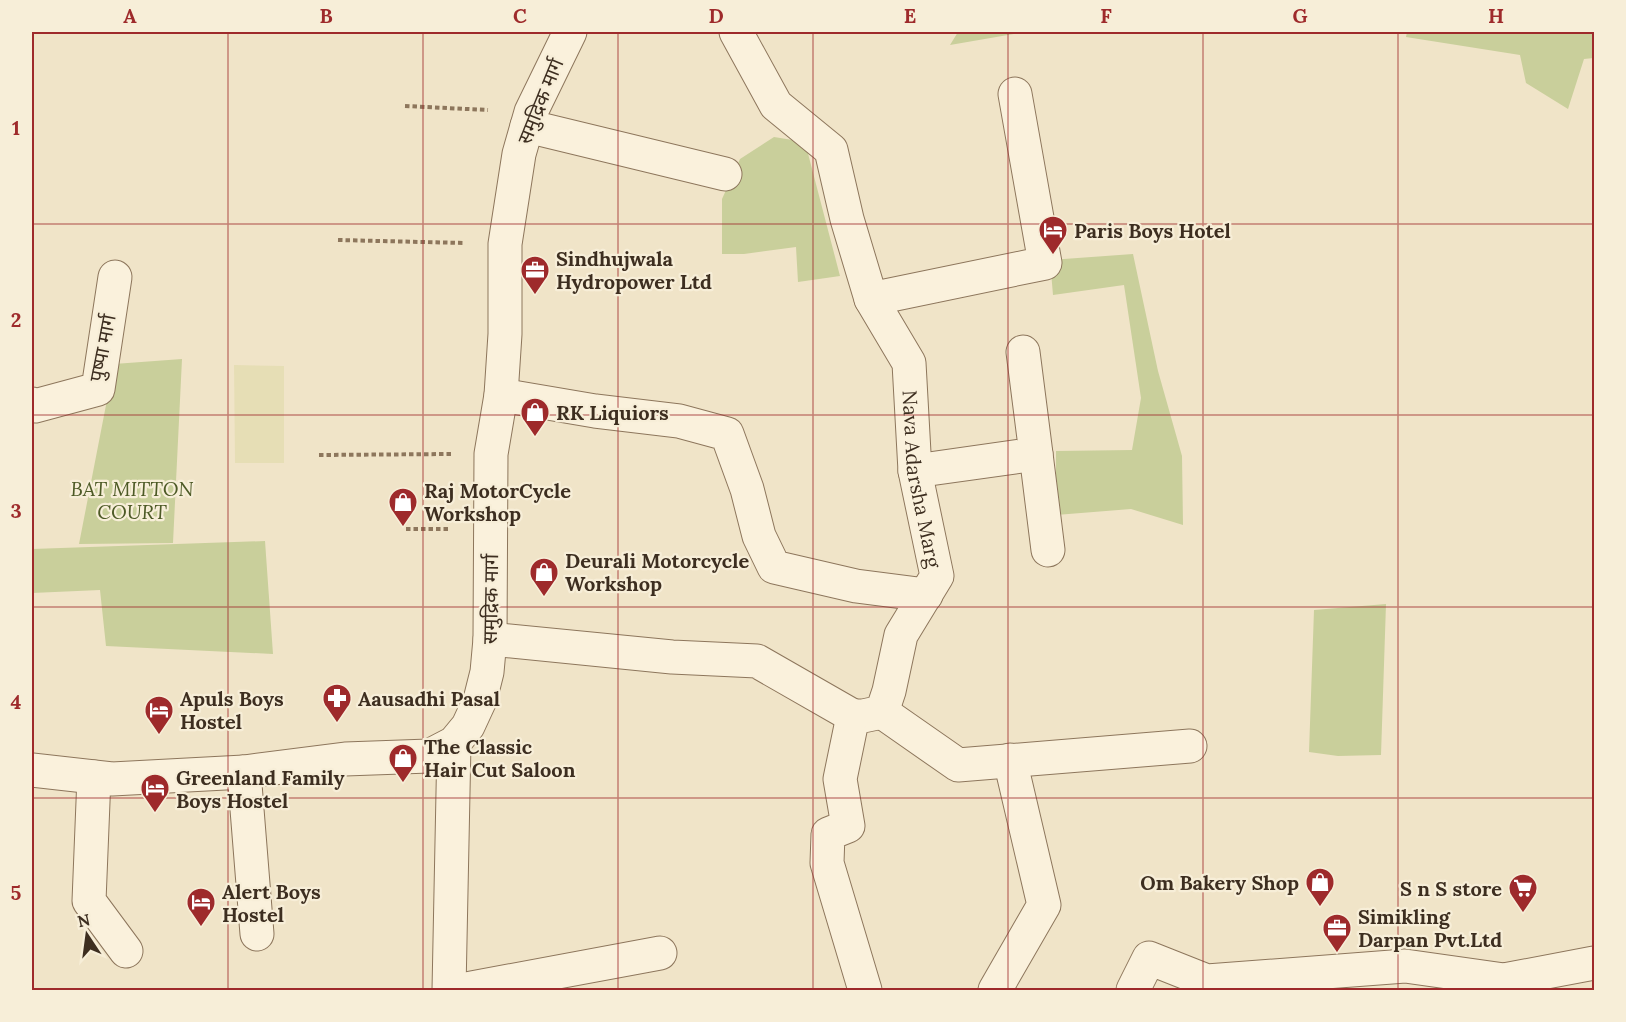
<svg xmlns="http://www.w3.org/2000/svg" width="1626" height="1022" font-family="Lora,'Noto Sans Devanagari',serif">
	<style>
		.farmland { fill: #e6deb5 }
		.green { fill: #c9cf9b }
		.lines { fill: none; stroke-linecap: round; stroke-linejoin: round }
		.street-casing { stroke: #8d765c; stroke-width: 35 }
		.path { stroke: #8d765c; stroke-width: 4; stroke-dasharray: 4.5 3; stroke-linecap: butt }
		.street { stroke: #faf1dc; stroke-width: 33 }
		.grid { fill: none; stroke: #9e2a2b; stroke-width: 1.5; stroke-opacity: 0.55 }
		.labels { text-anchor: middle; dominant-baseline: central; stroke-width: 4.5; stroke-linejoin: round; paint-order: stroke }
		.street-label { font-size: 20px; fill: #3d2e20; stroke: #f7eed8 }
		.poi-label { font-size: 20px; font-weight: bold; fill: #3d2e20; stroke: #f7eed8; text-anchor: start }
		.park-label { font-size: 20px; font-style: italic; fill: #4d5a26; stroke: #f7eed8 }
		.neatline { fill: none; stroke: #9e2a2b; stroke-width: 2 }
		.grid-label { font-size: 20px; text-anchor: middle; font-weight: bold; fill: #9e2a2b }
	</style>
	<rect width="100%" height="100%" fill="#f0e4c8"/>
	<path class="farmland" d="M234 365 284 366V463H235Z"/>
	<path class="green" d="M958 32H1021L1020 33 950 45Z
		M1407 32H1594V58L1584 59 1568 109 1526 83 1520 55 1406 37Z
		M774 137 805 142 840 276 798 282 796 247 744 254H722V199L740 159Z
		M1133 254 1158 371 1182 456 1183 525 1131 509 1056 515V451L1132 450 1141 398 1124 285 1053 295 1050 260Z
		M182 359 173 543 79 544 114 364Z
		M265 541 273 654 106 646 100 590 32 593V549Z
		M1386 604 1381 755 1338 756 1309 752 1314 610Z"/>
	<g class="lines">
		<g class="street-casing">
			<g id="street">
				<path id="s1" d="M736 32 776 105 831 150 847 219 871 299 909 363 915 471 937 576 901 635 889 691 882 712 863 716H853L840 779 848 826 828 834 827 863 865 990"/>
				<path d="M527 126 725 174"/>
				<path d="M871 299 1045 263 1015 94"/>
				<path d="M501 395 595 411 679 421 727 434 747 489 759 536 774 567 856 586 926 595"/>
				<path d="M32 404 35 406 98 389 115 277"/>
				<path d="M1036 454 1048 550"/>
				<path d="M915 471 1036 454 1023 352"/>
				<path d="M490 639 672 657 757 661 853 716"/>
				<path d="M882 712 958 765 1190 746"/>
				<path d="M32 770 112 779 244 772 345 759 429 756 454 743 468 726 480 700 487 672 490 639 491 454 501 395 505 334V244L519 154 531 112 570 32"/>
				<path d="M244 772 257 934"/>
				<path d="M94 777 89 901 126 951"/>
				<path d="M449 990 454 743"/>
				<path d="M461 990 660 953"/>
				<path d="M995 990 1044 905 1010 760"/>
				<path d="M1133 990 1149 958 1207 981 1405 966 1504 980 1594 963"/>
			</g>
		</g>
		<path class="path" d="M405 106 488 110
			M338 240 465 243
			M319 455 451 454
			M406 529H451"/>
		<use href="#street" class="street"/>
	</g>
	<path class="grid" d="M228 32V990M423 32V990M618 32V990M813 32V990M1008 32V990M1203 32V990M1398 32V990M32 224H1594M32 415H1594M32 607H1594M32 798H1594"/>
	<defs>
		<g id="hotel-pin" transform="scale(1.5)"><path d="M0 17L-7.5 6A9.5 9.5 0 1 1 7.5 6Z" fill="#9e2a2b" stroke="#f7eed8"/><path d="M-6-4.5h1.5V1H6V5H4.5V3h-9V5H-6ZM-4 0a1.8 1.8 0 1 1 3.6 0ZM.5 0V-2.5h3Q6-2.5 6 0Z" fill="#fff"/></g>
		<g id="office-pin" transform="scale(1.5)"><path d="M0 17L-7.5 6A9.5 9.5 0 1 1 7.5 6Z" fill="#9e2a2b" stroke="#f7eed8"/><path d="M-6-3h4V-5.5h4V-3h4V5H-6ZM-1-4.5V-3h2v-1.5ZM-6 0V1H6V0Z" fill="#fff"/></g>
		<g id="shop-pin" transform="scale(1.5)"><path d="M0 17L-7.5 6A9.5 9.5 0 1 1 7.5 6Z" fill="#9e2a2b" stroke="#f7eed8"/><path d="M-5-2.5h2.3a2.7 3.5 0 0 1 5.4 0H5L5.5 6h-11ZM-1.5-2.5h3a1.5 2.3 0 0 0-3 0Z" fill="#fff"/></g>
		<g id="pharmacy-pin" transform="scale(1.5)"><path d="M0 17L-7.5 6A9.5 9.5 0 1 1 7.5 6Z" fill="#9e2a2b" stroke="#f7eed8"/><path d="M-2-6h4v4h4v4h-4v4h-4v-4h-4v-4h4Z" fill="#fff"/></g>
		<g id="supermarket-pin" transform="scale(1.5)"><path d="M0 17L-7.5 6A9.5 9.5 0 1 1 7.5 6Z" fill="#9e2a2b" stroke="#f7eed8"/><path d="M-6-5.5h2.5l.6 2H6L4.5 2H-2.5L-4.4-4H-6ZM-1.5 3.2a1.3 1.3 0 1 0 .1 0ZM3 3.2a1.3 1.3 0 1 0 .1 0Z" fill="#fff"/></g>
	</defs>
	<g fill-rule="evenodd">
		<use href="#hotel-pin" x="1053" y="230"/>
		<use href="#office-pin" x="535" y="270"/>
		<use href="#shop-pin" x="535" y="412"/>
		<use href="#shop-pin" x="403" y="502"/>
		<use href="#shop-pin" x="544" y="572"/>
		<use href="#pharmacy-pin" x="337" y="698"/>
		<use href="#hotel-pin" x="159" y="710"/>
		<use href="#shop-pin" x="403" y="758"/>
		<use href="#hotel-pin" x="155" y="788"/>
		<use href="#shop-pin" x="1320" y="882"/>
		<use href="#supermarket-pin" x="1523" y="888"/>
		<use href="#hotel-pin" x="201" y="902"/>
		<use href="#office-pin" x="1337" y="928"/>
	</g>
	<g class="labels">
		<g class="street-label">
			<text transform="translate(540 101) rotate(-68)">समुद्रिक मार्ग</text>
			<text transform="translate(102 348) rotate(-79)">पुष्पा मार्ग</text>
			<text stroke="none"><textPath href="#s1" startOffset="500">Nava Adarsha Marg</textPath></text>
			<text transform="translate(490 599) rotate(-89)">समुद्रिक मार्ग</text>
		</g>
		<g class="poi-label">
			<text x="1074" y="230">Paris Boys Hotel</text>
			<text x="556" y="258">Sindhujwala<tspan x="556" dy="23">Hydropower Ltd</tspan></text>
			<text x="556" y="412">RK Liquiors</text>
			<text x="424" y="490">Raj MotorCycle<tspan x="424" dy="23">Workshop</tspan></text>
			<text x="565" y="560">Deurali Motorcycle<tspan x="565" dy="23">Workshop</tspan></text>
			<text x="180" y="698">Apuls Boys<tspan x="180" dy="23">Hostel</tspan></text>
			<text x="358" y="698">Aausadhi Pasal</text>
			<text x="424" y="746">The Classic<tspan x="424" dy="23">Hair Cut Saloon</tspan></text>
			<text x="176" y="777">Greenland Family<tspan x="176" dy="23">Boys Hostel</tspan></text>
			<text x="1299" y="882" text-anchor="end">Om Bakery Shop</text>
			<text x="1502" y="888" text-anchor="end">S n S store</text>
			<text x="222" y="891">Alert Boys<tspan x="222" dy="23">Hostel</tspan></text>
			<text x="1358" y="916">Simikling<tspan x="1358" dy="23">Darpan Pvt.Ltd</tspan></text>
		</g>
		<g class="park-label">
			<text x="132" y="488">BAT MITTON<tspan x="132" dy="23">COURT</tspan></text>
		</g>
	</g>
	<rect width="1626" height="1022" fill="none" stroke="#f7eed8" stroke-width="66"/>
	<g transform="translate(87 935) rotate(347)" stroke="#f7eed8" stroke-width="4.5" paint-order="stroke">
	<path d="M0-4.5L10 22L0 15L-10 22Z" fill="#3d2e20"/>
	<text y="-9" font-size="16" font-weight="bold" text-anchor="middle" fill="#3d2e20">N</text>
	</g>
	<rect x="33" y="33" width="1560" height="956" class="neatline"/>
	<g class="grid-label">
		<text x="130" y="23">A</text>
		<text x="326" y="23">B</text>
		<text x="520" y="23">C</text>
		<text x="716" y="23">D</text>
		<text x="910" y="23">E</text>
		<text x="1106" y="23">F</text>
		<text x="1300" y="23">G</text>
		<text x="1496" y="23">H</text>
		<text x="16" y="135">1</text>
		<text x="16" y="327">2</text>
		<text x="16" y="518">3</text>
		<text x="16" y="709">4</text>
		<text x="16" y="900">5</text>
	</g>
</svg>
